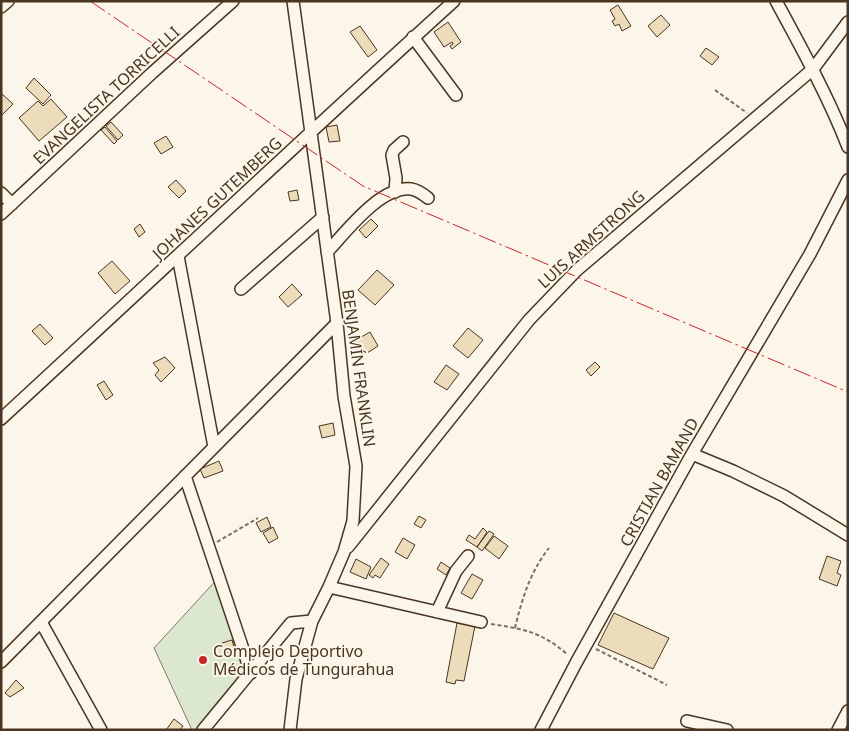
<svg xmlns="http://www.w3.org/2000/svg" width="849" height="731" font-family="'Noto Sans',sans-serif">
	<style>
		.green { fill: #dce7d0; stroke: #887966 }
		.building { fill: #ecdcbc; stroke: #4a3520 }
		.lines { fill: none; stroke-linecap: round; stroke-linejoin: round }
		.minor-casing { stroke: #4a3520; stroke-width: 14 }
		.path { stroke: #7f6f5c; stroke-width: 2; stroke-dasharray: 4 2.5; stroke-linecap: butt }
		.minor { stroke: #fbf6e9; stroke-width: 11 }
		.power { stroke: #c62828; stroke-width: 1; stroke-dasharray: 18 4 2.5 4; stroke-linecap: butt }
		.poi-dot { fill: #c62828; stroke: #fbf6e9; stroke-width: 2 }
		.labels { text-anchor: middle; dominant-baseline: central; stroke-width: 4; stroke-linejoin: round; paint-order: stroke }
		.street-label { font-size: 16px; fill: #4a3520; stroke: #fbf6e9 }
		.poi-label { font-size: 16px; fill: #4a3520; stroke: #fbf6e9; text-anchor: start }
	</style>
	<rect width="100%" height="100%" fill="#fbf6e9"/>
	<path class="green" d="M219 577 251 673 203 730H192L154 648Z"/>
	<path class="building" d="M618 5 631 26 622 31 619 24 615 26 612 21 615 19 610 10Z
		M661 15 670 25 657 37 648 26Z
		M448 22 461 42 452 49 450 46 453 44 452 42 444 47 434 32Z
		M360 26 377 50 368 57 350 32Z
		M706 48 719 57 712 65 700 56Z
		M34 78 51 95 43 104 26 88Z
		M1 93 13 104 1 116Z
		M51 99 67 117 39 141 19 118 38 101 43 106Z
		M111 122 123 135 118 140 106 126Z
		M337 125 340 141 329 142 326 127Z
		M105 127 117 141 114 144 101 130Z
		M166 136 173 147 161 154 154 143Z
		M176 180 186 191 179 198 168 187Z
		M297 190 299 200 290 201 288 192Z
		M371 219 378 226 366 238 359 230Z
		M140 224 145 232 139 237 134 229Z
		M112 261 130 281 115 294 98 273Z
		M377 270 394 285 375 305 358 290Z
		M292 284 302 295 288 307 279 297Z
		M40 324 53 338 45 345 32 331Z
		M468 328 483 340 468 358 453 346Z
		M370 332 378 346 364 355 356 340Z
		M165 357 175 368 161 382 155 375 159 370 153 363Z
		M595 362 600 367 591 376 586 370Z
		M446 365 459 374 447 390 434 382Z
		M104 381 113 395 106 400 97 385Z
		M333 423 335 435 322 438 319 426Z
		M219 461 223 471 204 478 200 469Z
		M419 516 426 520 421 528 414 524Z
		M267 517 271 527 261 532 256 523Z
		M273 527 278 538 269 543 263 533Z
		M483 528 487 532 477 547 466 540 469 535 475 539Z
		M489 531 494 534 482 551 477 547Z
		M494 536 508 546 499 559 485 548Z
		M403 538 415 545 407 559 395 552Z
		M827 556 841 561 837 573 841 575 837 586 819 579Z
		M381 558 389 564 380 578 375 575 373 578 369 575Z
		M356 559 371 567 366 579 350 572Z
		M441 562 450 568 446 575 437 569Z
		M472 574 483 580 472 599 461 593Z
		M614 613 669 638 653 669 598 645Z
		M457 623 475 626 464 681 456 680 455 684 446 682Z
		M232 640 235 650 226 653 222 643Z
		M16 680 24 688 10 697 5 693Z
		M174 719 183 726 180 730H166Z"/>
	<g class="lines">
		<g class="minor-casing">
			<path id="minor" d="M776 1C802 49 828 96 848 147
				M1 7 8 1
				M413 37 456 95
				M395 192 396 178 392 155 394 150 403 142
				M1 193 12 204
				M1 214 152 73 233 1
				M327 252C346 232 380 186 411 189 418 190 423 194 428 198
				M178 256 214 447
				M241 289 323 217
				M1 419C152 280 302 139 454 1
				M692 454 733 471 784 496 848 535
				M185 476 251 673
				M348 547 529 320 577 270 813 69 848 22
				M329 587 481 622
				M437 612 456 571 468 556
				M41 622 101 730
				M1 662 337 323
				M687 721 727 730
				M203 730 291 623 312 621
				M290 730 296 679 312 621 329 587 344 552 353 521 356 466 344 396 337 323 293 1
				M541 730 576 663 692 454 810 254 848 180
				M838 730 848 711"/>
		</g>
		<path class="path" d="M715 90 747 113
			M217 542 258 518
			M491 624C524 629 542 632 568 655
			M515 628C522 599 530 572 549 548
			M596 649 667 685"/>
		<use href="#minor" class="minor"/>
		<path class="power" d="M90 1 363 186 848 392"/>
	</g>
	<circle class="poi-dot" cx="203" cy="660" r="5"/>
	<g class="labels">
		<g class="street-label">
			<text transform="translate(106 95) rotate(-43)">EVANGELISTA TORRICELLI</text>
			<text transform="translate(217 198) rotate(-43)">JOHANES GUTEMBERG</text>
			<text transform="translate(591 239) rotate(-42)">LUIS ARMSTRONG</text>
			<text transform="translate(359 368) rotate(82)">BENJAMÍN FRANKLIN</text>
			<text transform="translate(659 482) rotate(-61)">CRISTIAN BAMAND</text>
		</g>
		<g class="poi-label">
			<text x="213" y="651">Complejo Deportivo<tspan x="213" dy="18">Médicos de Tungurahua</tspan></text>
		</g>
	</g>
	<rect width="849" height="731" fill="none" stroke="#4a3520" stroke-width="5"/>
</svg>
